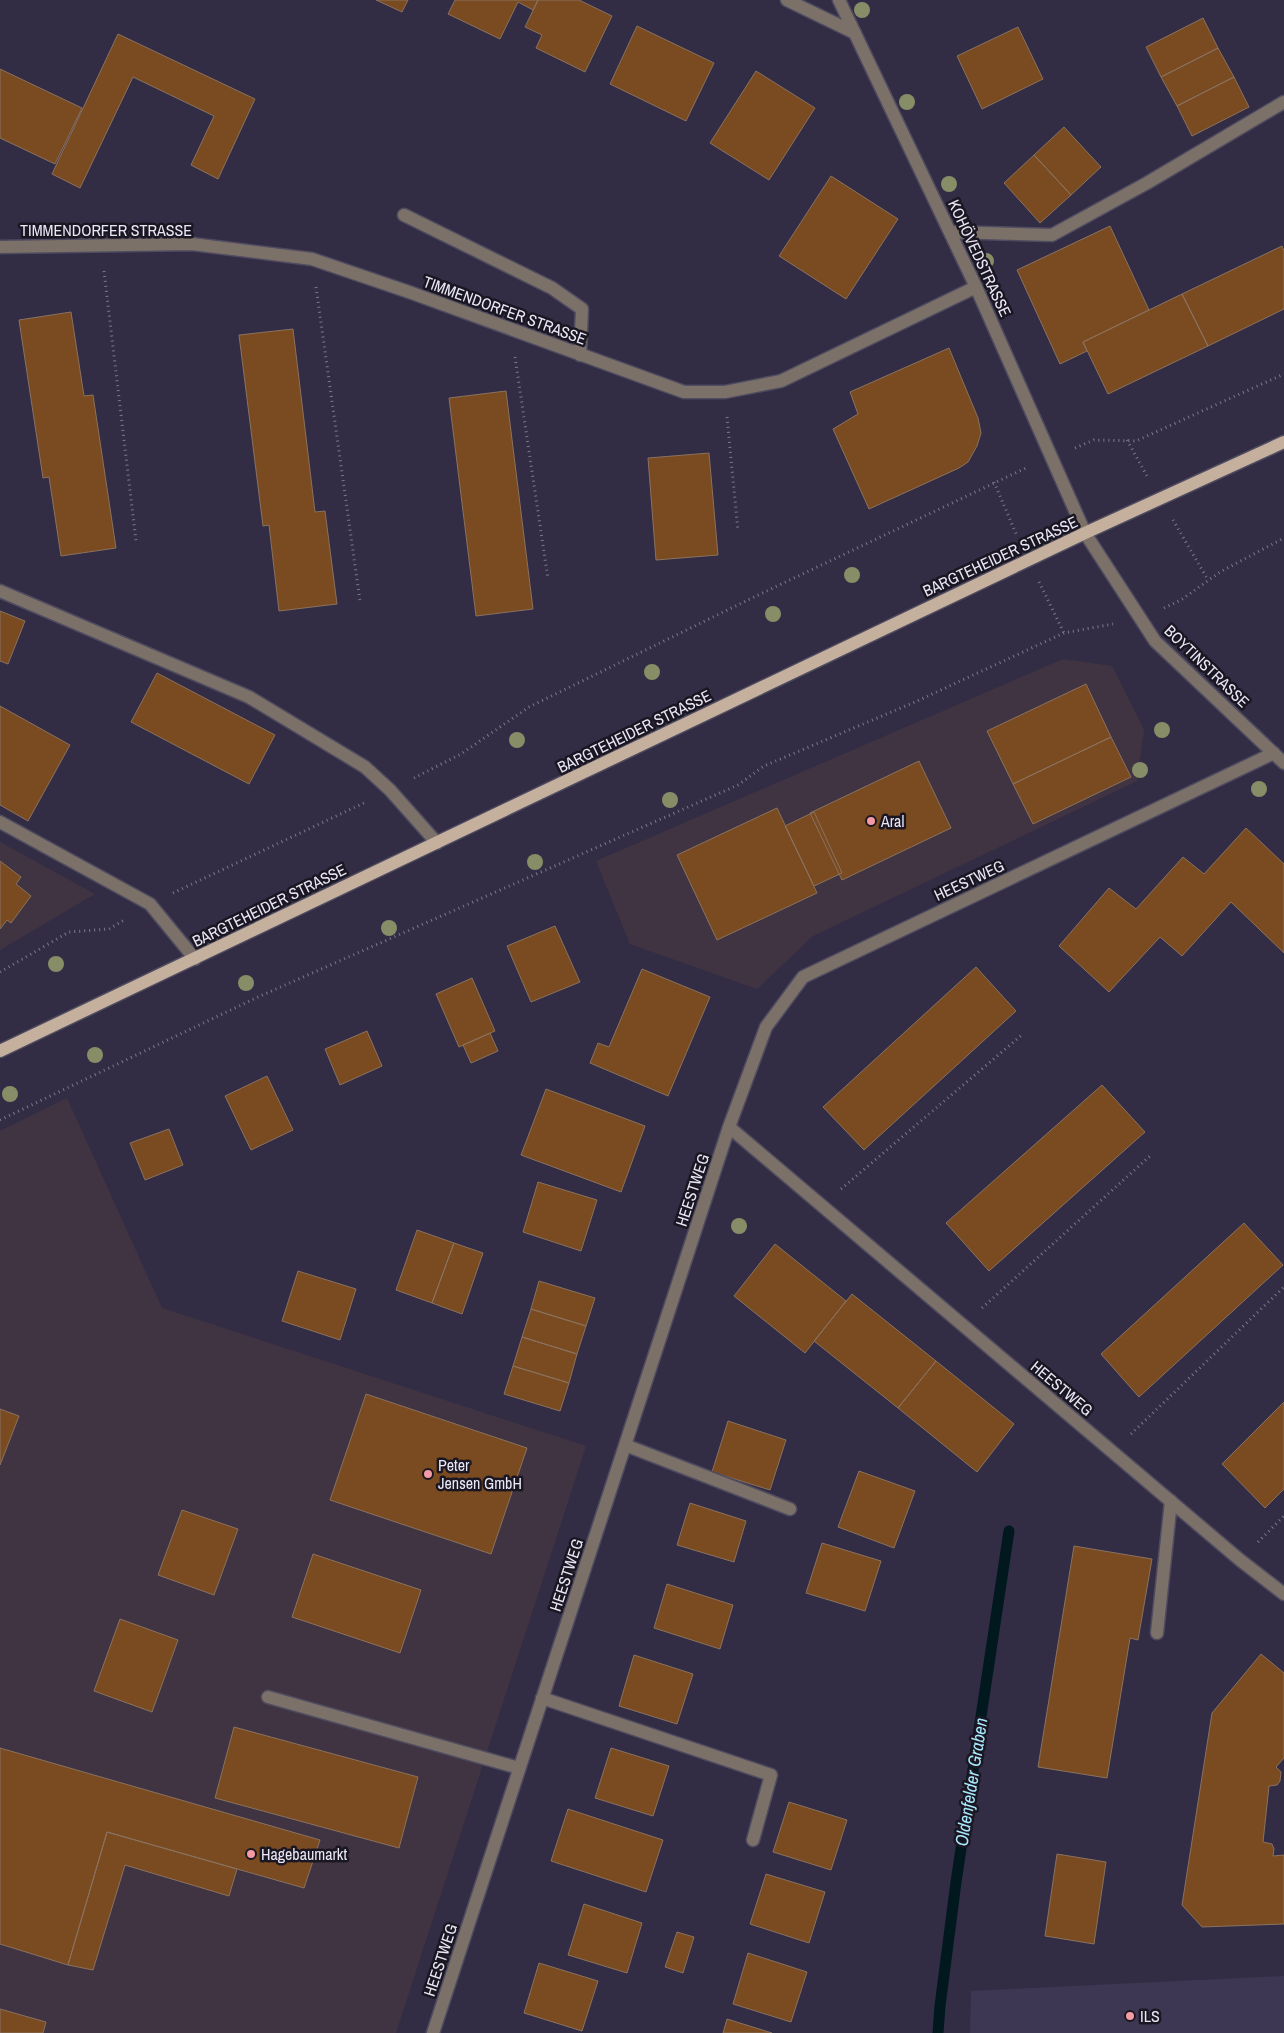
<svg xmlns="http://www.w3.org/2000/svg" width="1284" height="2033" font-family="'Archivo Narrow',sans-serif">
	<style>
		.commercial { fill: #413442 }
		.built { fill: #3e3753 }
		.lines { fill: none; stroke-linecap: round; stroke-linejoin: round }
		.stream { stroke: #01181f; stroke-width: 11 }
		.building { fill: #7a4b20; stroke: #8a7260 }
		.minor-casing { stroke: #4f4b60; stroke-width: 15 }
		.major-casing { stroke: #4f4b60; stroke-width: 15 }
		.path { stroke: #7c788c; stroke-width: 3; stroke-dasharray: 1 4; stroke-linecap: butt }
		.minor { stroke: #7b7168; stroke-width: 12 }
		.major { stroke: #c4b09d; stroke-width: 12 }
		.tree { fill: #878e67 }
		.poi-dot { fill: #f49aa4; stroke: #1a1722; stroke-width: 2 }
		.labels { text-anchor: middle; dominant-baseline: central; stroke-width: 5; stroke-linejoin: round; paint-order: stroke }
		.street-label { font-size: 16px; fill: #e9e7f6; stroke: #1a1722 }
		.poi-label { font-size: 16px; fill: #e9e7f6; stroke: #1a1722; text-anchor: start }
		.water-label { font-size: 18px; font-style: italic; fill: #aaeafe; stroke: #1a1722 }
	</style>
	<rect width="100%" height="100%" fill="#322d44"/>
	<path class="commercial" d="M1063 659 1112 666 1144 730 1137 781 813 936 757 989 630 944 596 861Z
		M0 842 95 894 0 950Z
		M67 1098 162 1308 586 1446 396 2033H0V1131Z"/>
	<path class="built" d="M1284 1976V2033H970L971 1991Z"/>
	<g class="lines">
		<path class="stream" d="M938 2033 940 2006 956 1882 1009 1531"/>
	</g>
	<path class="building" d="M376 0H408L402 12Z
		M455 0H538L533 10 518 2 500 39 448 14Z
		M538 0H579L612 16 585 72 536 48 542 35 525 27Z
		M1203 18 1218 48 1161 77 1146 47Z
		M637 26 714 63 686 121 610 84Z
		M1018 27 1043 79 982 109 957 56Z
		M118 34 255 99 218 179 191 165 214 116 133 77 80 188 52 174Z
		M1218 48 1234 77 1177 106 1161 77Z
		M0 69 82 108 55 164 0 138Z
		M756 71 815 108 769 180 710 143Z
		M1234 77 1249 107 1192 136 1177 106Z
		M1064 127 1101 167 1071 195 1034 155Z
		M1034 155 1071 195 1040 223 1004 183Z
		M831 176 898 219 846 299 779 256Z
		M1110 226 1149 310 1083 342 1087 351 1060 364 1017 270Z
		M1282 246 1284 251V309L1208 346 1182 294Z
		M1182 294 1208 346 1108 394 1083 342Z
		M71 312 84 396 93 395 116 548 61 556 49 477 43 478 19 320Z
		M293 329 315 512 325 511 337 604 279 611 269 525 263 526 239 335Z
		M949 348 978 418 981 433 977 446 968 462 959 468 869 509 833 429 858 414 850 392Z
		M506 391 533 609 476 616 449 398Z
		M709 453 718 555 656 560 648 458Z
		M0 611 25 621 8 664 0 661Z
		M157 673 275 735 249 784 131 722Z
		M1086 684 1111 737 1013 784 987 731Z
		M0 706 70 745 28 821 0 805Z
		M1111 737 1131 777 1033 824 1013 784Z
		M919 761 951 828 842 880 810 813Z
		M777 808 817 893 717 940 677 855Z
		M814 812 842 873 814 886 785 826Z
		M1246 828 1284 864V953L1231 902 1182 956 1160 937 1109 992 1059 946 1109 888 1136 909 1183 857 1204 874Z
		M0 861 21 877 16 884 31 896 11 923 7 920 0 929Z
		M555 926 580 982 531 1002 507 946Z
		M976 967 1016 1011 864 1150 823 1107Z
		M642 969 710 997 668 1096 590 1063 598 1043 609 1047Z
		M472 978 495 1031 459 1047 436 994Z
		M367 1031 382 1066 340 1085 325 1049Z
		M490 1033 498 1051 471 1063 463 1045Z
		M267 1076 293 1130 251 1150 225 1096Z
		M1102 1085 1145 1132 989 1271 946 1223Z
		M546 1089 645 1126 621 1192 521 1155Z
		M169 1129 183 1165 145 1180 130 1143Z
		M538 1182 597 1200 581 1251 523 1232Z
		M1244 1223 1283 1265 1139 1397 1101 1354Z
		M417 1230 454 1243 432 1303 396 1290Z
		M454 1243 483 1253 462 1314 432 1303Z
		M775 1244 846 1301 805 1353 734 1296Z
		M298 1271 356 1289 340 1340 282 1321Z
		M539 1281 595 1298 586 1326 531 1309Z
		M852 1294 936 1361 898 1408 814 1341Z
		M531 1309 586 1326 577 1354 522 1337Z
		M522 1337 577 1354 569 1383 513 1366Z
		M936 1361 1014 1424 977 1472 898 1408Z
		M513 1366 569 1383 560 1411 504 1394Z
		M366 1394 527 1448 491 1554 330 1500Z
		M1284 1402V1489L1265 1508 1222 1464Z
		M0 1409 19 1416 0 1465Z
		M728 1421 786 1440 770 1490 712 1472Z
		M859 1471 915 1491 894 1548 838 1527Z
		M690 1503 746 1521 734 1562 677 1545Z
		M182 1510 238 1529 214 1595 158 1575Z
		M822 1543 881 1561 865 1611 806 1593Z
		M1074 1546 1152 1559 1138 1640 1130 1638 1107 1778 1038 1767Z
		M313 1554 421 1590 400 1653 292 1617Z
		M667 1584 733 1605 720 1649 654 1628Z
		M120 1619 178 1640 152 1712 94 1691Z
		M1261 1654 1284 1673V1758L1276 1767 1281 1772 1280 1781 1277 1785 1269 1786 1263 1842 1272 1844 1274 1849 1273 1856 1284 1855V1924L1202 1927 1182 1905 1212 1713Z
		M634 1655 693 1674 677 1724 619 1706Z
		M234 1727 418 1777 399 1848 215 1798Z
		M0 1748 320 1840 304 1888 107 1832 68 1965 0 1944Z
		M611 1748 669 1766 653 1816 595 1798Z
		M789 1802 847 1820 831 1870 773 1852Z
		M568 1809 663 1840 646 1892 551 1861Z
		M107 1832 237 1869 229 1896 125 1865 93 1970 68 1965Z
		M1057 1854 1106 1862 1094 1944 1045 1936Z
		M766 1874 825 1892 809 1943 750 1924Z
		M584 1904 642 1923 627 1973 568 1955Z
		M677 1932 694 1937 683 1973 665 1967Z
		M748 1953 807 1972 791 2022 733 2004Z
		M539 1963 598 1981 582 2031 524 2013Z
		M0 2009 46 2022 43 2033H0Z
		M727 2019 772 2033H723Z"/>
	<g class="lines">
		<g class="minor-casing">
			<path id="minor" d="M787 0 855 33
				M839 0 976 287 1085 533 1155 641 1284 763
				M404 215 552 288 582 309 580 355
				M950 232 1052 235 1147 183 1284 102
				M0 247 192 244 312 259 409 292 684 392H725L781 381 976 287
				M0 591 249 697 365 767 390 790 437 843
				M0 822 150 904 195 959
				M729 1127 1240 1560 1284 1594
				M625 1445 790 1509
				M1157 1633 1171 1501
				M268 1697 519 1768
				M542 1698 771 1775 753 1840
				M433 2033 729 1127 766 1027 803 977 1274 753"/>
		</g>
		<g class="major-casing">
			<path id="major" d="M0 1051 1085 533 1284 442"/>
		</g>
		<path class="path" d="M104 271 136 541
			M316 287 360 601
			M515 357 548 579
			M727 417 738 531
			M1127 440 1147 476
			M1075 448 1094 440 1136 441 1284 374
			M994 482 1017 536
			M1173 520 1208 580
			M1039 582 1064 633
			M1164 608 1181 600 1220 572 1284 538
			M414 778 461 754 529 707 752 598 1028 467
			M173 893 366 802
			M0 972 69 932 109 929 126 919
			M0 1120 258 997 738 785 764 766 915 702 1064 633 1113 624
			M841 1189 1023 1034
			M982 1308 1150 1156
			M1131 1434 1284 1287
			M1258 1542 1284 1516"/>
		<use href="#minor" class="minor"/>
		<use href="#major" class="major"/>
	</g>
	<g class="tree">
		<circle cx="862" cy="10" r="8"/>
		<circle cx="907" cy="102" r="8"/>
		<circle cx="949" cy="184" r="8"/>
		<circle cx="986" cy="261" r="8"/>
		<circle cx="852" cy="575" r="8"/>
		<circle cx="773" cy="614" r="8"/>
		<circle cx="652" cy="672" r="8"/>
		<circle cx="1162" cy="730" r="8"/>
		<circle cx="517" cy="740" r="8"/>
		<circle cx="1140" cy="770" r="8"/>
		<circle cx="1259" cy="789" r="8"/>
		<circle cx="670" cy="800" r="8"/>
		<circle cx="535" cy="862" r="8"/>
		<circle cx="389" cy="928" r="8"/>
		<circle cx="56" cy="964" r="8"/>
		<circle cx="246" cy="983" r="8"/>
		<circle cx="95" cy="1055" r="8"/>
		<circle cx="10" cy="1094" r="8"/>
		<circle cx="739" cy="1226" r="8"/>
	</g>
	<g class="poi-dot">
		<circle cx="871" cy="821" r="5"/>
		<circle cx="428" cy="1474" r="5"/>
		<circle cx="251" cy="1854" r="5"/>
		<circle cx="1130" cy="2016" r="5"/>
	</g>
	<g class="labels">
		<g class="street-label">
			<text x="106" y="230">TIMMENDORFER STRASSE</text>
			<text transform="translate(980 258) rotate(65)">KOHÖVEDSTRASSE</text>
			<text transform="translate(505 310) rotate(20)">TIMMENDORFER STRASSE</text>
			<text transform="translate(1000 556) rotate(-25)">BARGTEHEIDER STRASSE</text>
			<text transform="translate(1207 666) rotate(44)">BOYTINSTRASSE</text>
			<text transform="translate(634 731) rotate(-26)">BARGTEHEIDER STRASSE</text>
			<text transform="translate(969 880) rotate(-25)">HEESTWEG</text>
			<text transform="translate(269 905) rotate(-26)">BARGTEHEIDER STRASSE</text>
			<text transform="translate(692 1190) rotate(-72)">HEESTWEG</text>
			<text transform="translate(1062 1388) rotate(40)">HEESTWEG</text>
			<text transform="translate(566 1575) rotate(-72)">HEESTWEG</text>
			<text transform="translate(440 1960) rotate(-72)">HEESTWEG</text>
		</g>
		<g class="poi-label">
			<text x="881" y="821">Aral</text>
			<text x="438" y="1465">Peter<tspan x="438" dy="18">Jensen GmbH</tspan></text>
			<text x="261" y="1854">Hagebaumarkt</text>
			<text x="1140" y="2016">ILS</text>
		</g>
		<g class="water-label">
			<text transform="translate(971 1782) rotate(-81)">Oldenfelder Graben</text>
		</g>
	</g>
</svg>
